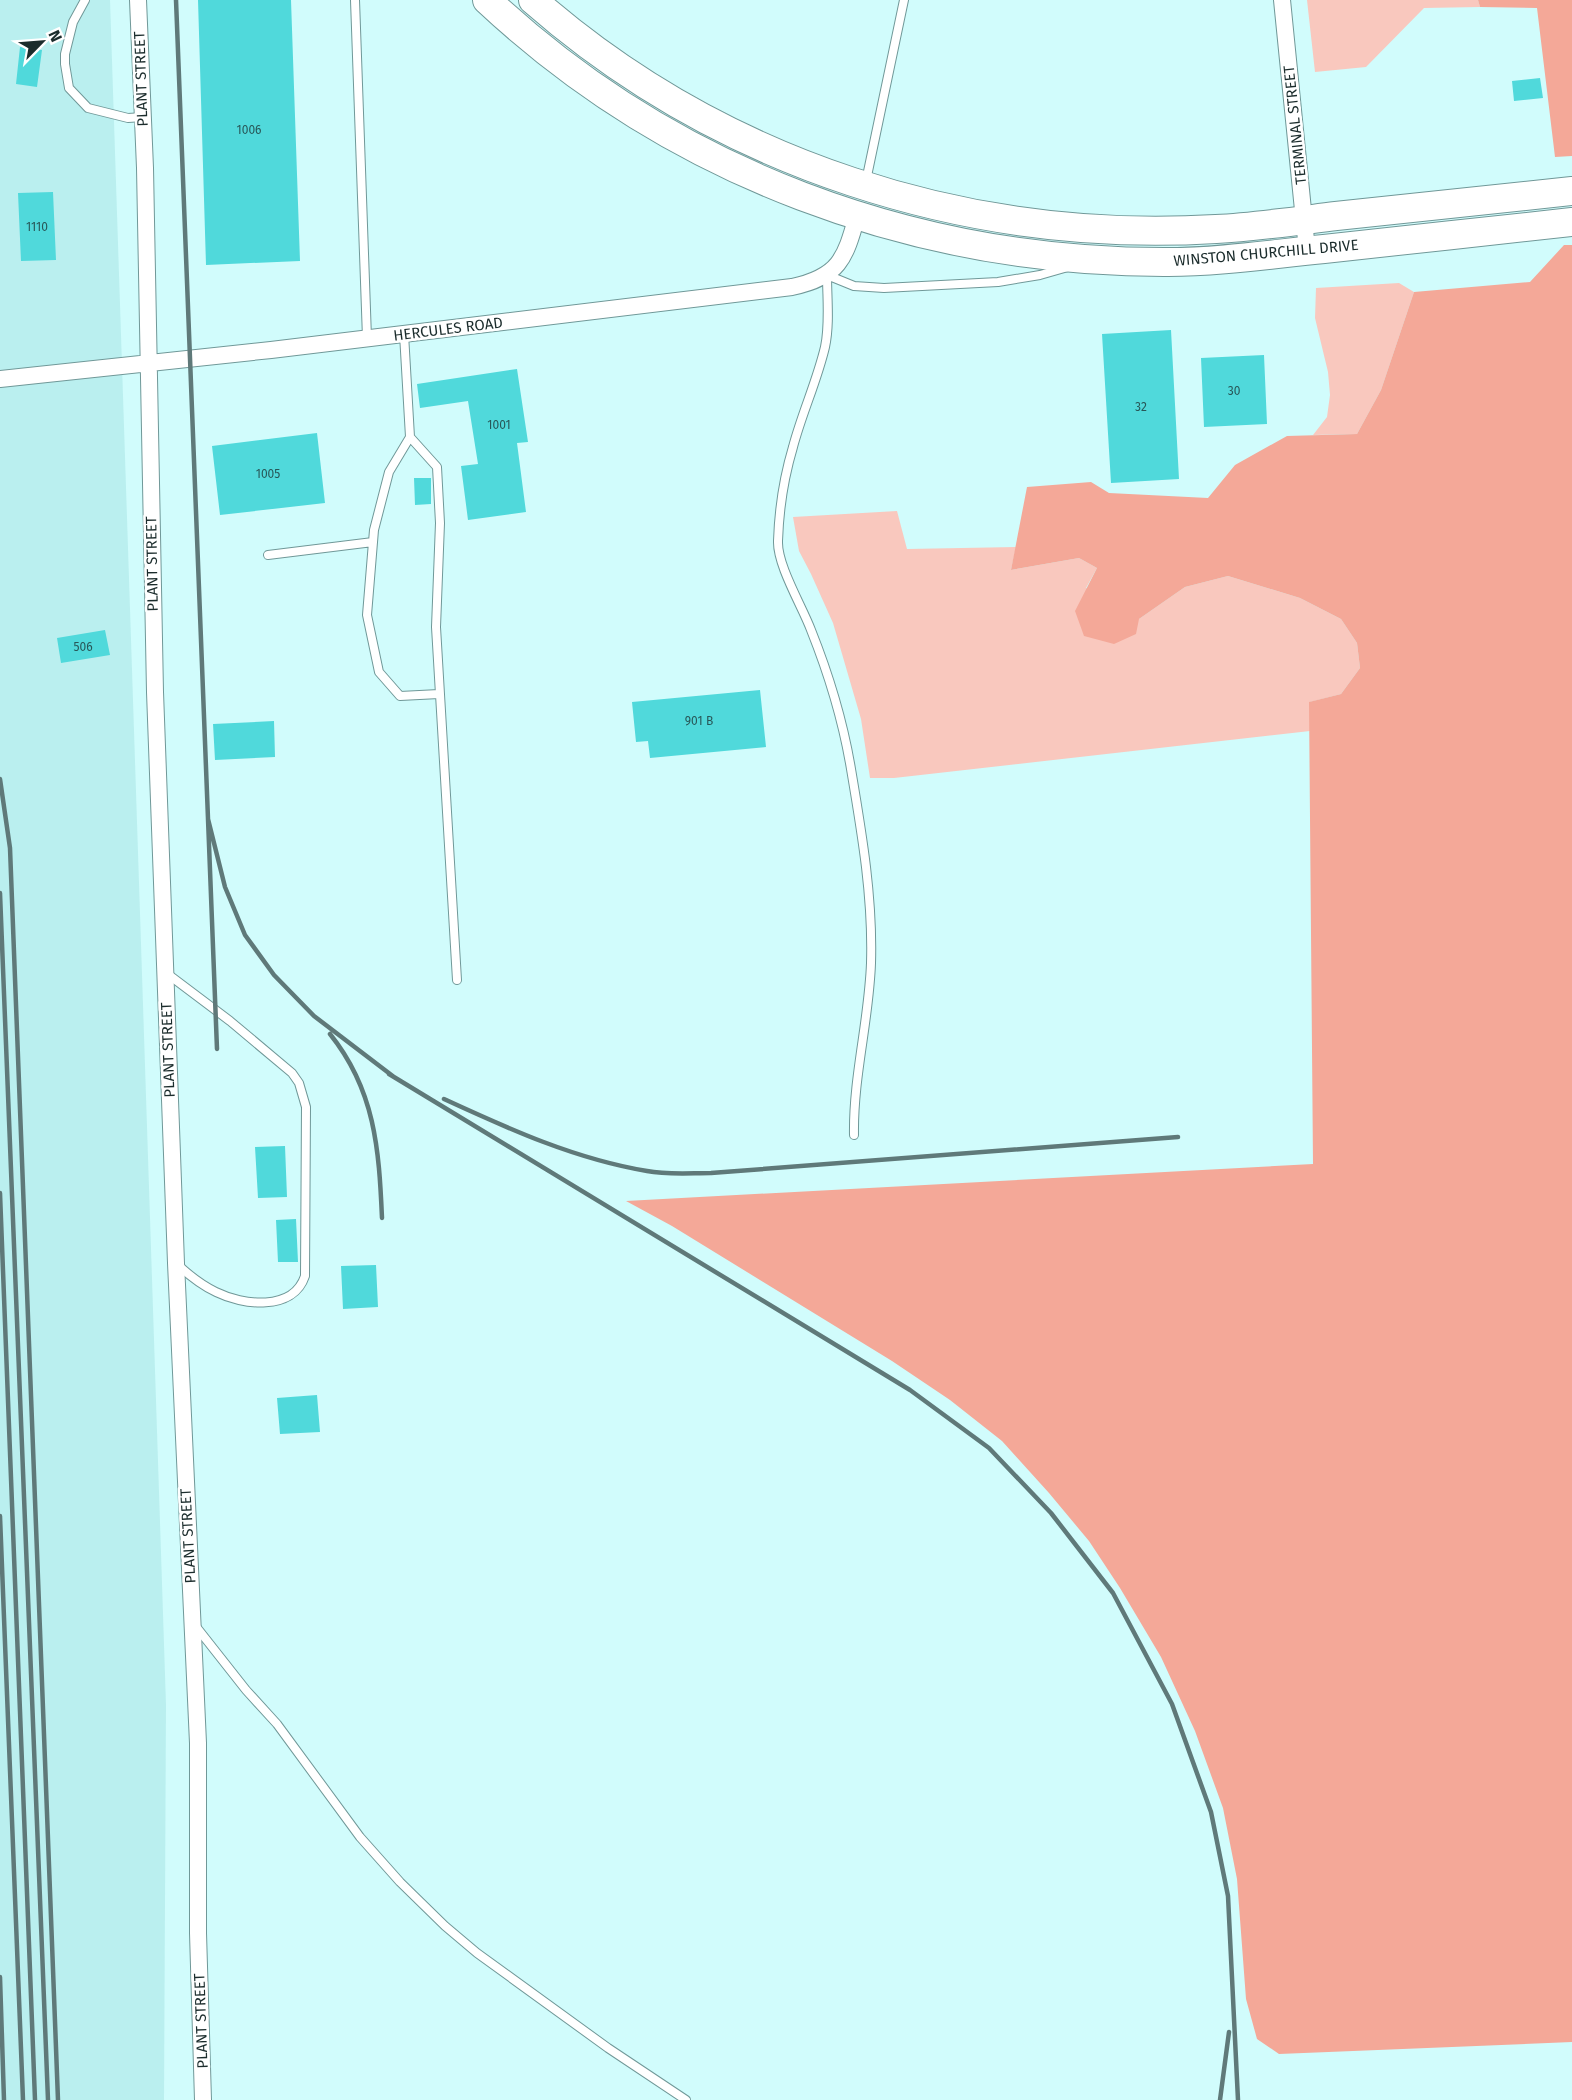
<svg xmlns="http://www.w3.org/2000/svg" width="1572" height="2100" font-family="'Fira Sans',sans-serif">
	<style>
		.built { fill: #baefef }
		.green { fill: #f9c8be }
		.forest { fill: #f4a898 }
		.building { fill: #50d9db }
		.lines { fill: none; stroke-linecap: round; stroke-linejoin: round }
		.service-casing { stroke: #709898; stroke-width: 10 }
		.minor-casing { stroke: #709898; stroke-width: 18 }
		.trunk-casing { stroke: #709898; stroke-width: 30 }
		.service { stroke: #fff; stroke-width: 8 }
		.minor { stroke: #fff; stroke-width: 16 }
		.trunk { stroke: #fff; stroke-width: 28 }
		.rail { stroke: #5f7979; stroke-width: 4.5 }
		.labels { text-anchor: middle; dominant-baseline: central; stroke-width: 5; stroke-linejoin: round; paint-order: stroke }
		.number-label { font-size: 12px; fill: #285758 }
		.street-label { font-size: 15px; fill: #1b2c2c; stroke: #fff }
	</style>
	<rect width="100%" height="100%" fill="#d1fcfc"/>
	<path class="built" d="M0 0H110L166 1705 164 2100H0Z"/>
	<path class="green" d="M1307 0H1478L1480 7 1424 8 1366 67 1315 72Z
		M1399 283 1414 292 1381 390 1357 434 1313 435 1327 417 1330 395 1328 372 1315 318 1316 288Z
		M897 511 907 549 1016 547 1011 570 1079 558 1097 568 1086 588 1139 619 1185 587 1228 576 1300 598 1341 619 1357 643 1360 668 1341 694 1310 702V731L894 778H870L861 719 833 623 811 574 799 551 793 517Z"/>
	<path class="forest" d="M1478 0H1572V156L1555 157 1537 8 1480 7Z
		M1564 245H1572V2042L1279 2054 1257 2039 1246 1999 1237 1879 1223 1808 1195 1731 1161 1657 1120 1588 1089 1541 1049 1493 1002 1441 950 1400 892 1361 672 1226 626 1201 1313 1164 1309 702 1341 694 1360 668 1357 643 1341 619 1300 598 1228 576 1185 587 1139 619 1136 634 1114 644 1084 636 1075 611 1097 568 1079 558 1011 570 1027 487 1091 482 1109 493 1208 498 1235 465 1287 436 1357 434 1381 390 1414 292 1530 282Z"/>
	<path class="building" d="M198 0H291L300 261 206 265Z
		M20 47 42 50 37 87 16 84Z
		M1540 78 1543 98 1514 101 1512 81Z
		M53 192 56 260 21 261 18 193Z
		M1171 330 1179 479 1111 483 1102 334Z
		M1264 355 1267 424 1204 427 1201 358Z
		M517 369 528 442 517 443 526 512 468 520 461 466 478 464 468 401 420 408 417 384Z
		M317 433 325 503 220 515 212 446Z
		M414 478H431V504L415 505Z
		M105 630 110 655 61 663 57 638Z
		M760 690 766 747 650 758 648 741 636 742 632 702Z
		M274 721 275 757 215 760 213 724Z
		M285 1146 287 1197 258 1198 255 1147Z
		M296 1219 298 1262H278L276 1220Z
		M376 1265 378 1307 343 1309 341 1266Z
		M317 1395 320 1432 280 1434 277 1398Z"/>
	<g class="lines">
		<g class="service-casing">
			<path id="service" d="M85 0 73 22 65 54V64L69 88 88 108 128 118 143 117
				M355 0 367 338
				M866 181 904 0
				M404 334 410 437 437 467 440 523 436 627 457 980
				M410 437 389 472 374 530 367 615 379 672 400 696 439 694
				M268 555 373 542
				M165 972 230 1021 292 1073 299 1083 306 1107 305 1276C293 1312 242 1305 216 1292 201 1285 190 1276 178 1265
				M854 1135C853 1077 869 1021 871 963 873 898 862 834 851 769 843 721 829 675 811 630 802 606 777 565 778 541 779 510 784 477 793 447 802 413 817 381 825 347 830 324 827 298 827 275L854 286 884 288 998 282 1040 275 1068 267
				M194 1624 246 1690 277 1724 360 1837 400 1882 445 1926 477 1953 608 2048 686 2100"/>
		</g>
		<g class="minor-casing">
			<path id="minor" d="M138 0 145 168 155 692 176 1263 198 1743V1933L203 2100
				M1282 0 1307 250
				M0 379 271 350 792 287C839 277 845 259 857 216"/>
		</g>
		<g class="trunk-casing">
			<path id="trunk" d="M487 0C672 173 915 263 1168 262 1220 262 1272 254 1324 249 1407 240 1489 231 1572 222
				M533 0C720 164 968 244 1216 229 1256 227 1296 221 1336 216 1415 208 1493 199 1572 191"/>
		</g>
		<use href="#service" class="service"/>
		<use href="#minor" class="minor"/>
		<use href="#trunk" class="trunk"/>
		<path class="rail" d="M176 0 217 1049
			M0 779 10 848 58 2100
			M208 819 225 887 245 935 274 975 314 1016 394 1077
			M0 893 48 2100
			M330 1034C375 1090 379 1149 382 1218
			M389 1074 910 1390 989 1448 1051 1513 1113 1593 1172 1704 1211 1812 1228 1896 1238 2100
			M444 1099C509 1129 575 1159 647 1171 667 1175 690 1173 711 1173L1178 1137
			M0 1193 35 2100
			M0 1516 23 2100
			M0 1977 4 2100
			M1220 2100 1229 2032"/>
	</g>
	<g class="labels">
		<g class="number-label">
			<text x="249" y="130">1006</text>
			<text x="37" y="227">1110</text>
			<text x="1234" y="391">30</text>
			<text x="1141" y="407">32</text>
			<text x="499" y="425">1001</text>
			<text x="268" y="474">1005</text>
			<text x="83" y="647">506</text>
			<text x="699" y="721">901 B</text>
		</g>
		<g class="street-label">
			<text transform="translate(141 79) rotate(-92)">PLANT STREET</text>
			<text transform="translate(1295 125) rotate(-96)">TERMINAL STREET</text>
			<text transform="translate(1266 253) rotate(-5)">WINSTON CHURCHILL DRIVE</text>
			<text transform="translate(448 329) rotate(-7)">HERCULES ROAD</text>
			<text transform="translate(152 564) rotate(-91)">PLANT STREET</text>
			<text transform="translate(168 1050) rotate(-92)">PLANT STREET</text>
			<text transform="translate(188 1536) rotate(-93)">PLANT STREET</text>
			<text transform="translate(201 2021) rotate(-92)">PLANT STREET</text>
		</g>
	</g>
	<g transform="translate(42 42) rotate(65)" stroke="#ffffff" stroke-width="4.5" paint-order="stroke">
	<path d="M0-4.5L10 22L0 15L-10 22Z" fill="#1b2c2c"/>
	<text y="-9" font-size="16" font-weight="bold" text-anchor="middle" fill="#1b2c2c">N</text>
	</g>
</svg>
